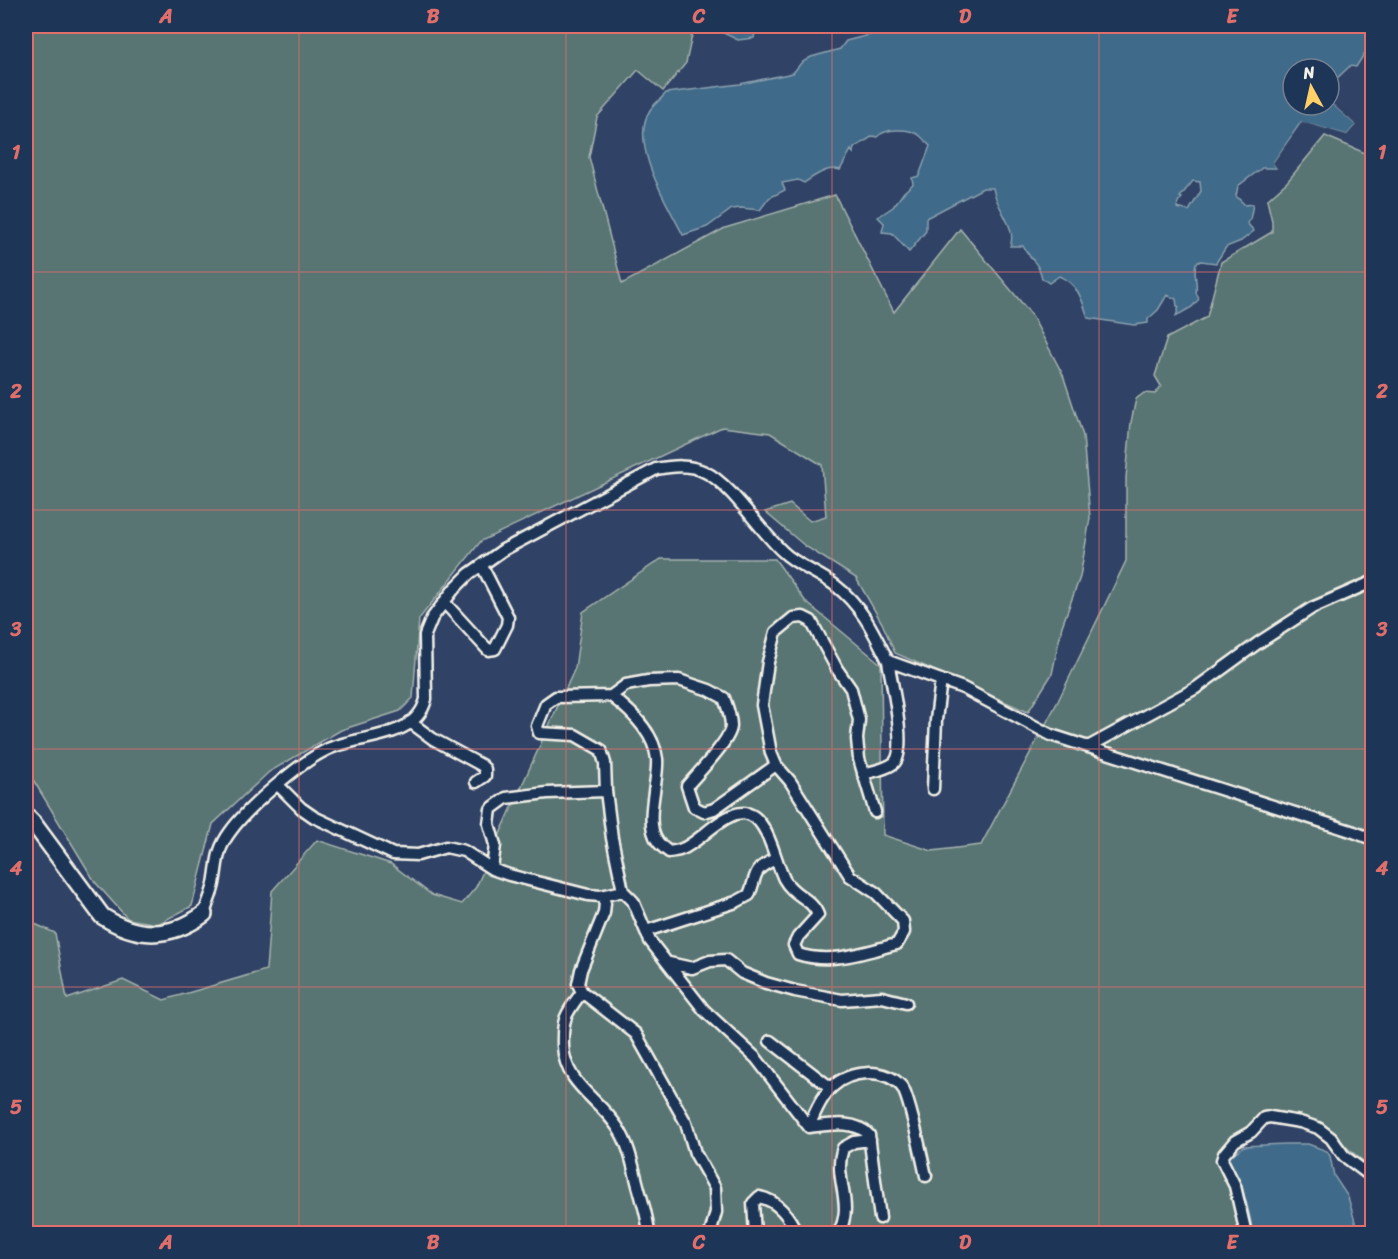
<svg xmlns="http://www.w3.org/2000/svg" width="1398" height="1259" font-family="Sriracha,sans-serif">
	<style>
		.green { fill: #587573; stroke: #a6b3ae; stroke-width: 1.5 }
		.water { fill: #416a89; stroke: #89a0af; stroke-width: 1.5; fill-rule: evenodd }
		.pier { fill: #304265 }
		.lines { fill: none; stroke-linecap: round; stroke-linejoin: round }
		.street-casing { stroke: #f4f1e8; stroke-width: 15 }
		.secondary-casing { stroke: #f4f1e8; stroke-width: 20 }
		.street { stroke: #1d3557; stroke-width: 10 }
		.secondary { stroke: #1d3557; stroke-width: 15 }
		.grid { fill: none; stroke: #e06e6b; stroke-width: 1.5; stroke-opacity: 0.55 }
		.neatline { fill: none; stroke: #e06e6b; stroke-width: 2 }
		.grid-label { font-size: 20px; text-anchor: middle; font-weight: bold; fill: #e06e6b }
	</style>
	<rect width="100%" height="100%" fill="#304265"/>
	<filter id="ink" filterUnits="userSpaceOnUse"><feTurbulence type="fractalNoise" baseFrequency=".0167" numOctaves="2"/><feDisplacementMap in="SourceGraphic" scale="12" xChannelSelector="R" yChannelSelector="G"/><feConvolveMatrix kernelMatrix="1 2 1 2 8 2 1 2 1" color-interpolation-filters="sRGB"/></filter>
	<g filter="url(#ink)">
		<path class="green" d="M26 26H694L686 63 663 91 638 70 597 117 589 157 622 284 725 228 835 195 894 312 960 229 1031 314 1063 375 1083 436 1090 518 1080 577 1062 626 1052 674 1028 712 895 653 882 623 856 578 805 546 765 512 790 504 810 521 826 516 822 465 770 433 722 427 481 541 419 619 413 698 400 711 341 730 269 772 213 824 192 906 158 924 128 919 95 882 26 768Z
			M1325 136 1372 156V1169L1324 1128 1264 1113 1259 1115 1217 1160C1219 1173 1225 1180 1230 1191 1236 1204 1240 1219 1240 1233H26V920L55 933 67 999 123 980 164 1000 266 970 272 891 317 840 391 864 432 895 462 904 476 887 575 668 583 612 661 559H775L806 602 881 664 883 835 932 851 981 845 1058 701 1126 561V478L1131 422 1136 399 1144 393 1155 394 1161 386 1155 376 1167 338 1207 317 1221 262 1272 232V221L1267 200 1287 182Z"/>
		<path class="water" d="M715 26H756L754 38 738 40 715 29Z
			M887 26H1372V51H1366L1356 67 1350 66 1333 82 1329 81V69H1293V105H1329V101L1356 125 1347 135 1301 122 1273 163 1277 168H1262L1238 186 1236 196 1245 205 1253 204 1250 220 1247 223 1254 231 1241 241 1226 247 1216 263 1201 261 1196 263C1193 274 1198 282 1196 293L1199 299 1192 307 1176 316 1179 307 1177 306 1176 299 1167 295 1158 310 1148 319V323L1134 325 1088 318C1082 299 1078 284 1059 276L1049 283 1042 278C1039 263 1030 259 1023 246H1010C1018 228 996 209 993 188H983L926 218V231L909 252 892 233 882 232 884 223 878 217 893 207 904 192 913 184 912 178 919 176 930 146C926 142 923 138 919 135 909 128 885 128 877 137L873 136 854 148 853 153 851 150 840 170C828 166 814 176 804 183L798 180 782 183 785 190 769 198 760 210 741 208 732 209 707 227 683 235C668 204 628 144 650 110 654 104 661 99 666 93L740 84 793 73 801 63 811 57 840 49 846 41 885 31ZM1193 181 1200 182 1201 191 1189 211 1177 208 1178 202 1182 198 1180 197Z
			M1286 1144H1308L1327 1151 1330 1156 1334 1176 1348 1197 1356 1225V1233H1251C1254 1225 1243 1190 1239 1180 1235 1172 1229 1167 1228 1158L1244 1146Z"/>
		<path class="pier" d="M1329 98 1358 122 1359 126 1347 138 1303 126 1277 163 1280 168 1279 171 1273 163 1302 122 1347 135 1356 125 1329 101Z"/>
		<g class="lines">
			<g class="street-casing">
				<path id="street" d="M444 602 488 650 495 649 507 625 508 617 482 566
					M611 696C631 711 654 732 657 759 659 782 643 822 658 842 661 846 665 849 669 852 673 851 678 851 682 849 705 840 740 789 763 827 773 843 776 862 784 879 793 896 812 898 818 915L798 937 794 945 798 954C832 965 864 952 897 944L904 932 903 921 876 893 850 876 790 781 776 765 771 753 762 705 768 662 776 632 793 618 803 617 811 621 837 669 851 689 859 720 857 739 859 759 875 812
					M410 722 433 739 481 765 485 769V776L476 782
					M1088 747 1196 688 1258 643 1312 608 1372 582
					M776 765 714 809 704 812 694 807 687 786C697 774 731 740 731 726 731 717 727 706 724 698L709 690 679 680 648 681 626 685 611 696 556 697 546 704 537 726 539 733 575 735 601 750 605 763 606 791 612 838 623 891 633 901 650 941 704 1010 756 1058 809 1127
					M863 774C873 771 885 770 894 763 908 750 891 680 888 661
					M278 785 301 808 314 817 393 854 418 855 446 847 464 851 492 869 509 875 588 895 601 896 623 891
					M933 789 936 720 941 680
					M492 869 495 845 489 824 491 809 506 798 547 793 606 791
					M601 896 605 903 604 913 581 970 578 984 582 992 636 1034 686 1123 695 1153 715 1188 716 1212 710 1234
					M204 914C207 904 212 894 214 884 218 862 216 851 230 832 247 808 299 763 326 750 358 734 416 741 426 699L425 635 432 618 454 589 469 574 503 550 656 469C673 466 689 464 705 472 731 484 760 531 782 551 797 566 820 573 836 586 862 606 874 633 888 661L963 688 1051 735 1354 832 1372 839
					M646 931 736 902 749 895C758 873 751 871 775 859
					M669 963 692 968 710 961 726 960 742 973 766 983 795 991 842 1000 882 997 906 1003
					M582 992C566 1014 562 1017 563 1046 565 1085 598 1097 618 1128 630 1146 633 1168 639 1189 643 1204 648 1218 649 1234
					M770 1041 831 1088
					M809 1127C814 1114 821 1097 832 1087 850 1070 885 1067 902 1087 910 1098 922 1159 926 1176
					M809 1127C828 1125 855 1119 869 1135L880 1218
					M755 1234 753 1203 759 1197C777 1200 790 1217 797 1234
					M838 1234C856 1203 832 1179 843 1148L854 1142 870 1140
					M1246 1234 1235 1186 1222 1160 1224 1154 1235 1141 1251 1132 1264 1118 1270 1117 1300 1122 1318 1128 1331 1138 1344 1156 1372 1177"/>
			</g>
			<g class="secondary-casing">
				<path id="secondary" d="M26 816 34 824 102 916C137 939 170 939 204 914"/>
			</g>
			<use href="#street" class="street"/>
			<use href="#secondary" class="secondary"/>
		</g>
	</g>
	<path class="grid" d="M299 26V1234M566 26V1234M832 26V1234M1099 26V1234M26 272H1372M26 510H1372M26 749H1372M26 987H1372"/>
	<rect width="1398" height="1259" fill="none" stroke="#1d3557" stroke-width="66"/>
	<g transform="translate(1311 87) rotate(352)"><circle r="28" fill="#1d3557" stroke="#738091" stroke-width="1.5"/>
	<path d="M0-4.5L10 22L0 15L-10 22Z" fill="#ffd166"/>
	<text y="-9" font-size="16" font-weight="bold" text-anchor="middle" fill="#f4f1e8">N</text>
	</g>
	<rect x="33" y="33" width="1332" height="1193" class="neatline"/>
	<g class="grid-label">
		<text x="166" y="23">A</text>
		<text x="433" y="23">B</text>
		<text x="699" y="23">C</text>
		<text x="965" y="23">D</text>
		<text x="1232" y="23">E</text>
		<text x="16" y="159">1</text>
		<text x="1382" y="159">1</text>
		<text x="16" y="398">2</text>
		<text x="1382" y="398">2</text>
		<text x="16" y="636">3</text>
		<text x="1382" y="636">3</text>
		<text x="16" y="875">4</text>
		<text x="1382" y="875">4</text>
		<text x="16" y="1114">5</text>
		<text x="1382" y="1114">5</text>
		<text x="166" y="1249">A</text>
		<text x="433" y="1249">B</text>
		<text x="699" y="1249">C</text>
		<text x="965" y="1249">D</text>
		<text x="1232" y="1249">E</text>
	</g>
</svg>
